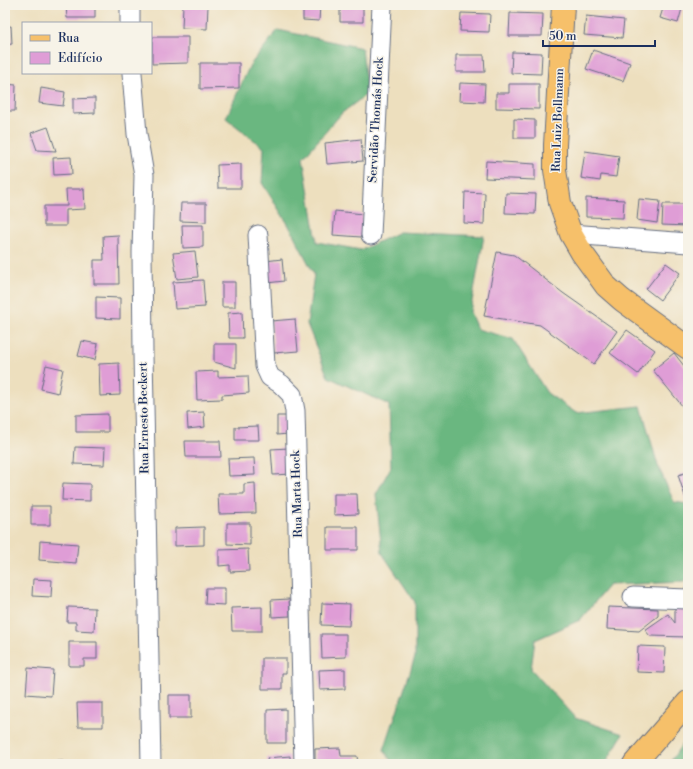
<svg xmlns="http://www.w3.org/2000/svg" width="693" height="769" font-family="'Libre Bodoni',serif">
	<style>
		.forest { fill: #6ab780; stroke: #42736f }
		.building { fill: #df9dd6 }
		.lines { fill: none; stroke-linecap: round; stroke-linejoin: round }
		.minor-casing { stroke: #646d80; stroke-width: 21 }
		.major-casing { stroke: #646d80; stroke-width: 24 }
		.minor { stroke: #fff; stroke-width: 19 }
		.major { stroke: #f6c06b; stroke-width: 22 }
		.labels { text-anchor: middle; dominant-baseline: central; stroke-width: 3; stroke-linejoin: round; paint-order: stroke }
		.street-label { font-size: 12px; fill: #1b2f5e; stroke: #f7f3e8 }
	</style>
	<rect width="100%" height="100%" fill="#f7f3e8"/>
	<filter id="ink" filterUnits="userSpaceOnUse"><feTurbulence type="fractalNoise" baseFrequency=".025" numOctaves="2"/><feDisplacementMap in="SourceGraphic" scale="8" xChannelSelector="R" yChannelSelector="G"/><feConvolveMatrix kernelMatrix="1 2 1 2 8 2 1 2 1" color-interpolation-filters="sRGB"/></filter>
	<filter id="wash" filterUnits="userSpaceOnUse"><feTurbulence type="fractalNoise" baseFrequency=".012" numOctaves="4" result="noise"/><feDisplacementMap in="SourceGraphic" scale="16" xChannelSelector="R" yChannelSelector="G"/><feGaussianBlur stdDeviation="0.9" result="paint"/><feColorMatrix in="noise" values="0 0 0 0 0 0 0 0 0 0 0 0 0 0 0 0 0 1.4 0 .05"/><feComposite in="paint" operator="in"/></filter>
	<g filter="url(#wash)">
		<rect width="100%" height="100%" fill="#eddfbe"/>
		<path class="forest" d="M278 30 362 48 367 94 342 113 303 158 317 242 361 250 399 232 484 236 470 312 477 329 513 339 547 393 576 413 641 406 658 466 674 502 688 504V579L684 582 609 585 580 620 535 640 531 669 575 718 623 734 605 764H393L384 750 415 657V602L382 553 376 494 391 467 389 405 328 377 307 324 314 274 288 224 262 183 264 148 226 118 250 65Z
			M688 735V764H669Z"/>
		<g id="blocks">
			<path class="building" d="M66 5H95V18H67Z
				M183 5H208L207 29 182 28Z
				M303 5H320L319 21 303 20Z
				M340 5H363V22H340Z
				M664 5H683L678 23 660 18Z
				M461 13 490 14 489 32 460 31Z
				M510 13 543 14 542 36H509Z
				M586 16 624 20 622 38 584 35Z
				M11 26 12 44 5 45V27Z
				M152 37H188V63L152 64Z
				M593 50 630 63 623 81 586 69Z
				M512 52 542 53 541 74 511 73Z
				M456 55H484L485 72H456Z
				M200 63H239V88L200 89Z
				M460 83 485 84 484 102 459 101Z
				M5 84 16 85 15 111H5Z
				M509 84H539V109L496 108V93H509Z
				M41 88 65 92 63 106 39 103Z
				M95 98V113L73 114V99Z
				M514 119 535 120V138H514Z
				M48 127 56 151 37 150 31 133Z
				M361 139 363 161 327 164 325 143Z
				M585 151 619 156 616 177 601 175 600 181 581 178Z
				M71 157 72 174 54 175 53 158Z
				M486 161 535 164V180L485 178Z
				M241 164V188H218L217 165Z
				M66 189H84L85 209 66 210V226H44V206H67Z
				M465 192 485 193 484 224 464 223Z
				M506 193 536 194 535 214 505 213Z
				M586 198 624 200 623 218 586 217Z
				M639 199 660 201 657 223 637 220Z
				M181 203H206V222L180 221Z
				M663 204H687V226L662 225Z
				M335 211 363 214 361 237 333 235Z
				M182 225H203V247L183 248Z
				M118 235 119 284H94V260H104L103 236Z
				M195 251 198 277 177 279 173 253Z
				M497 252 514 255 563 293 617 331 594 364 540 325 484 316Z
				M282 259 284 281 267 283 265 261Z
				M666 263 680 273 660 300 646 289Z
				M203 280 205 307 175 309 173 282Z
				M222 282H235V307H222Z
				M96 297 120 298V319L96 318Z
				M242 312 243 338H229L228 313Z
				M295 319 298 351 274 353 271 321Z
				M627 330 655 350 638 374 610 353Z
				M82 341 98 344 95 360 78 356Z
				M214 344H236V368L214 362Z
				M674 353 688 371V403L683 407 653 370Z
				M119 363 120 395 100 396 99 364Z
				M46 365 63 369 58 393 41 389Z
				M218 371V377L248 376 249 393 222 395V399L197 400 196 372Z
				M204 412 205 427 188 429 187 413Z
				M108 414V432H76V415Z
				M277 416H288V434L277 435Z
				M258 426 259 440H235V427Z
				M185 441H220L221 457H186Z
				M75 447 105 448 104 465 74 464Z
				M289 448 291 474 273 475 271 449Z
				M254 458 255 475 229 476 228 459Z
				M688 472V499H686L678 475Z
				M63 483 90 484V501L62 500Z
				M255 483 256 513 219 514 218 494H244V484Z
				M334 494H357L358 514 334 515Z
				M31 506H50V525H31Z
				M227 523H250V545L227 544Z
				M204 527V545L175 546V528Z
				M327 527H358V550H327Z
				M40 541 78 544 76 563 39 560Z
				M248 549 249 571 230 572V565L219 566V550Z
				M33 579 52 580 51 597 32 596Z
				M206 588H225V605L205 604Z
				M289 599 290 616 272 617 271 600Z
				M322 603 350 604 349 626 321 625Z
				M68 607 95 608 94 631 76 630V622H67Z
				M262 607V631H232L231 608Z
				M608 607 658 609V616L639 631 607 629Z
				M675 607H688V637L650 636 645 630 668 614 675 623Z
				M321 634H346V657L322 658Z
				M69 642H97V659H84V666H69Z
				M638 646 665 647 664 673 637 672Z
				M262 658H286V673H282V689H262Z
				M28 668 53 670 51 696 26 694Z
				M345 669V689L320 690 319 670Z
				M169 695H191V718H169Z
				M77 703H103V727H78Z
				M286 709V743H267V710Z
				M340 748 341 756H357L358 764H315V749Z
				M290 756V764H268L267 758Z
				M63 761V764H30V763Z"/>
		</g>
	</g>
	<g filter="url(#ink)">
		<use href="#blocks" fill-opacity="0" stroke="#646d80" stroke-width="1"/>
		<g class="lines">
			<g class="minor-casing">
				<path id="minor" d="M130 23V5
					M132 73 137 134 144 175 142 252 143 354 151 764
					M571 234 688 243
					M258 235 265 366 270 377 281 384 292 395 295 411 304 764
					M371 235 382 5
					M633 597 688 599"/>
			</g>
			<g class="major-casing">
				<path id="major" d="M563 5 555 145V170L560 203 565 217 571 234 582 253 606 286 622 300 688 348
					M634 764 688 702"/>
			</g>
			<use href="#minor" class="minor"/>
			<use href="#major" class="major"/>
		</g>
	</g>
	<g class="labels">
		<g class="street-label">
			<text transform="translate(376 120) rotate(-87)">Servidão Thomás Hock</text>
			<text transform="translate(558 120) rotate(-88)">Rua Luiz Bollmann</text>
			<text transform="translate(144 418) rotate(-91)">Rua Ernesto Beckert</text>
			<text transform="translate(297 494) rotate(-92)">Rua Marta Hock</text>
		</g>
	</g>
	<rect width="693" height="769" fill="none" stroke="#f7f3e8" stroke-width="20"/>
	<rect x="22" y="22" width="130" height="52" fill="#f7f3e8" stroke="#9fa5b1"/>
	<rect x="30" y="35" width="20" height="6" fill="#f6c06b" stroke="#9fa5b1"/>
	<text x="58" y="42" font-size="12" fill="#1b2f5e">Rua</text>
	<rect x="30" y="52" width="20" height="12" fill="#df9dd6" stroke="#9fa5b1"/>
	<text x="58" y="62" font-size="12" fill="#1b2f5e">Edifício</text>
	<path d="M543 40v6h112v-6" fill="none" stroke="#1b2f5e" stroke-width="2"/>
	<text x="549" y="40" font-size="12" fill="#1b2f5e" stroke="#f7f3e8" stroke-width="3" paint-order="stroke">50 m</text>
</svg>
